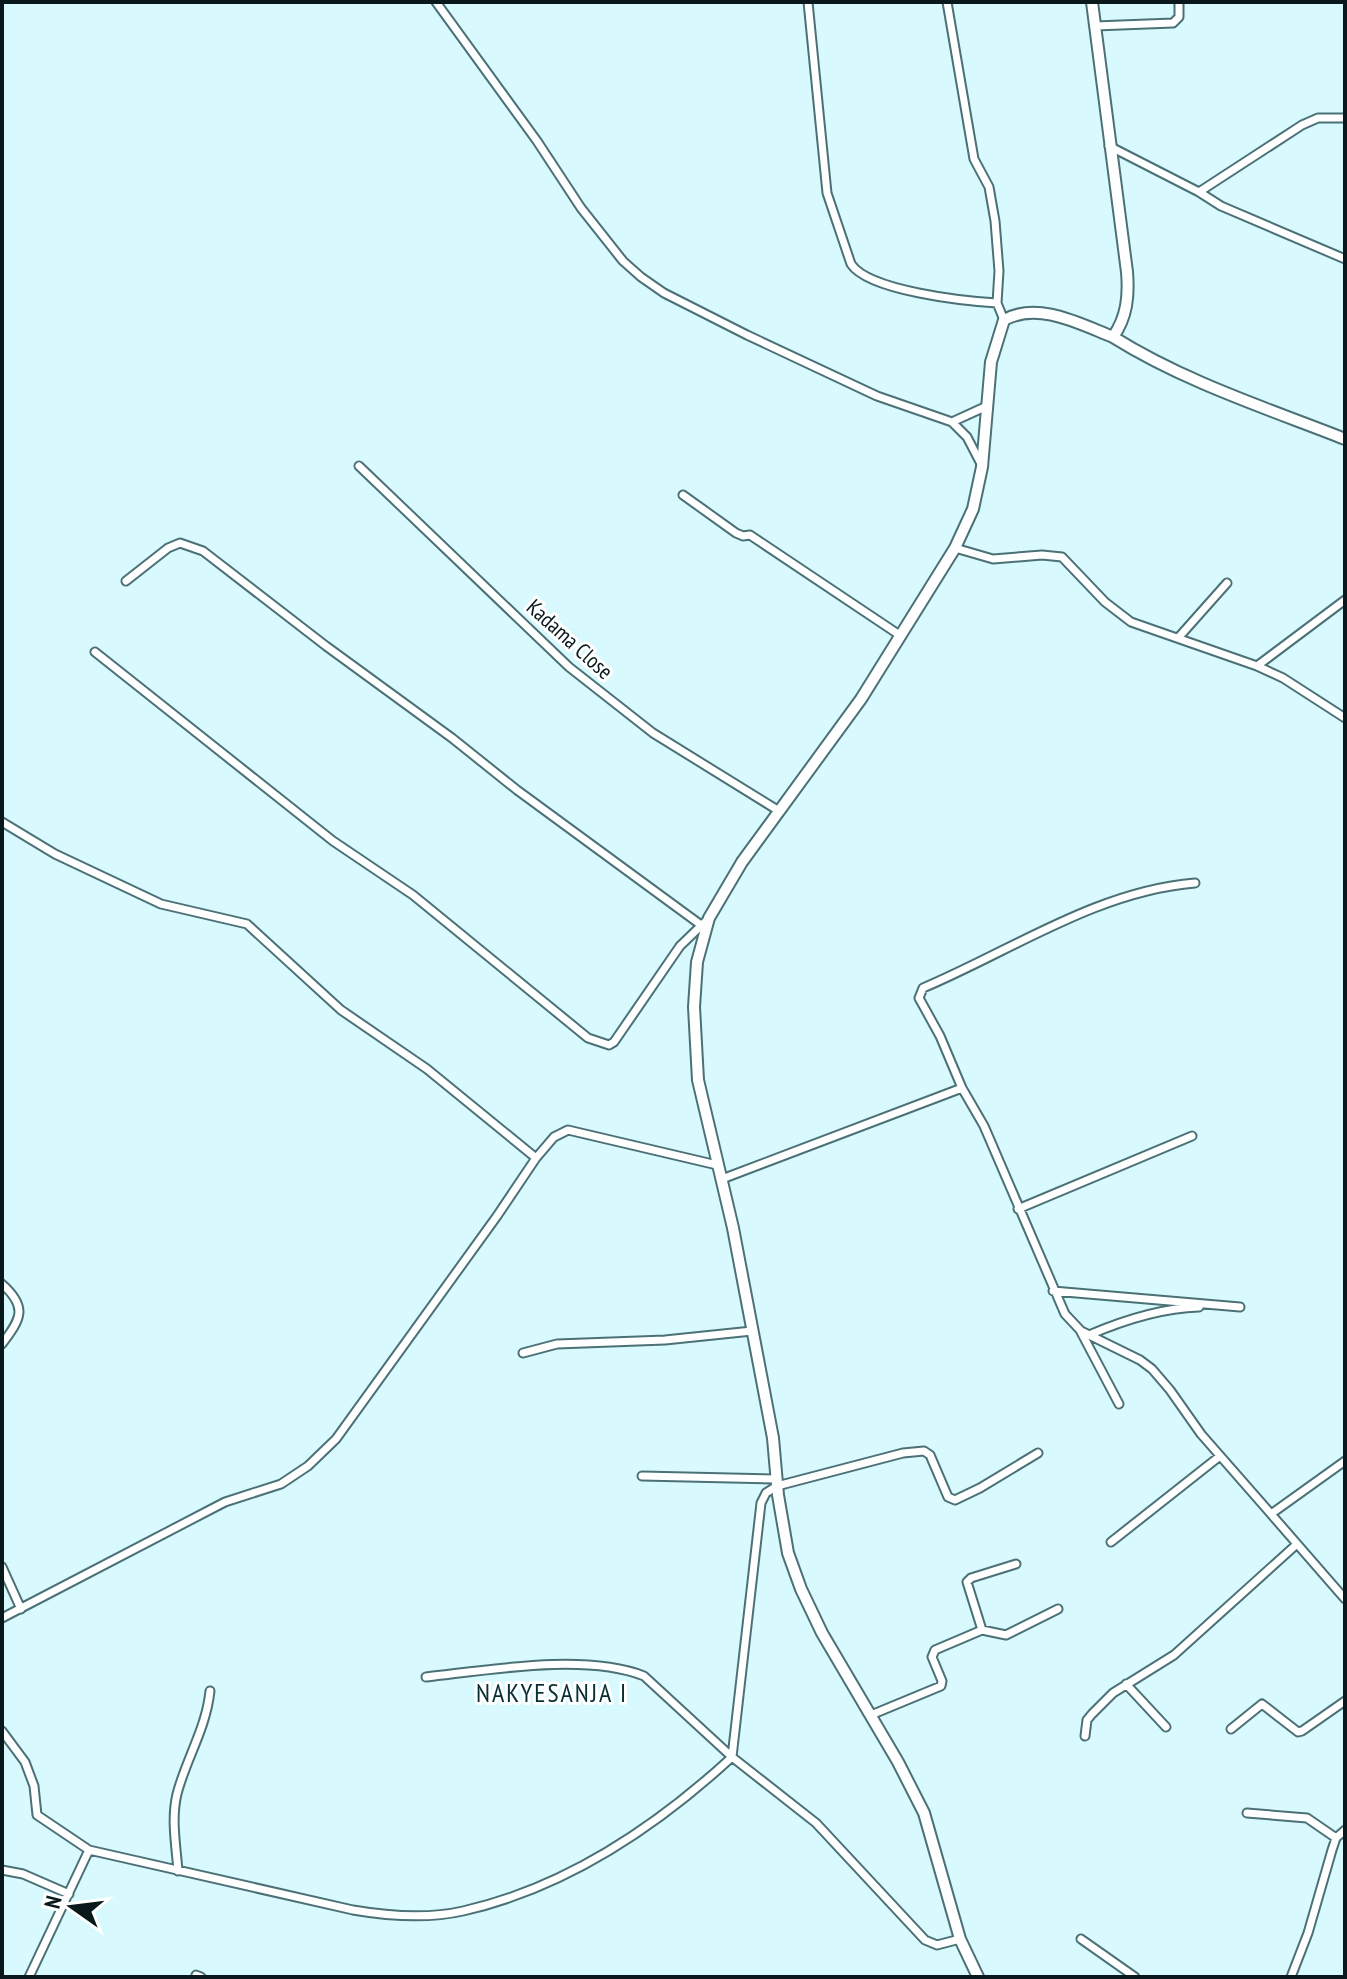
<svg xmlns="http://www.w3.org/2000/svg" width="1347" height="1979" font-family="'PT Sans Narrow',sans-serif">
	<style>
		.lines { fill: none; stroke-linecap: round; stroke-linejoin: round }
		.street-casing { stroke: #4b7176; stroke-width: 11 }
		.secondary-casing { stroke: #4b7176; stroke-width: 14 }
		.street { stroke: #fff; stroke-width: 7 }
		.secondary { stroke: #fff; stroke-width: 10 }
		.labels { text-anchor: middle; dominant-baseline: central; stroke-width: 6; stroke-linejoin: round; paint-order: stroke }
		.street-label { font-size: 22px; fill: #09191b; stroke: #fff }
		.quarter-label { font-size: 26px; letter-spacing: 2px; fill: #072f34; stroke: #fff }
	</style>
	<rect width="100%" height="100%" fill="#d8f9fe"/>
	<g class="lines">
		<g class="street-casing">
			<path id="street" d="M436 2 537 141 581 208 623 261 641 277 664 293 747 335 877 396 952 422 967 437 980 462
				M808 2 827 193 851 264C869 291 964 301 997 303
				M947 2 974 159 989 187 995 221 999 271 997 303 1004 320
				M1095 26 1173 23 1179 17V2
				M1109 146 1199 192 1302 125 1318 118H1345
				M1199 192 1221 206 1345 259
				M952 422 987 406
				M359 466 569 667 653 733 779 811
				M683 495 736 533 743 536 750 535 901 636
				M955 548 993 559 1042 555 1062 557 1105 602 1131 622 1257 666 1283 678 1345 718
				M126 581 168 548 180 543 203 551 326 646 452 738 517 790 701 925
				M1179 637 1227 583
				M95 652 333 841 413 895 588 1038 609 1045 614 1042 680 946 707 920
				M1257 666 1345 600
				M2 822 55 854 161 904 247 924 341 1010 427 1069 536 1158
				M962 1088 940 1036 919 998 923 988C1011 951 1097 891 1195 883
				M722 1179 962 1088 984 1126 1065 1314 1081 1331 1140 1360 1152 1369 1170 1390 1201 1434 1271 1514 1345 1461
				M1018 1209 1192 1136
				M2 1284C28 1307 21 1319 2 1344
				M1053 1291 1240 1307
				M1081 1332 1119 1404
				M1089 1335C1124 1320 1161 1308 1199 1307
				M523 1353 557 1344 665 1340 752 1331
				M642 1476 776 1479
				M1271 1514 1345 1599
				M1111 1542 1220 1456
				M2 1567 21 1609
				M2 1618 225 1502 281 1484 308 1466 336 1439 497 1216 536 1158 554 1137 568 1130 717 1165
				M982 1630 967 1582 971 1578 1016 1564
				M426 1677C489 1670 585 1653 644 1676L732 1757 816 1823 925 1940 937 1945 960 1939
				M1126 1684 1166 1727
				M871 1715 941 1686 942 1681 932 1657 935 1650 982 1630 1006 1635 1058 1609
				M1231 1729 1262 1704 1298 1732 1302 1731 1345 1701
				M2 1731 25 1762 34 1786 37 1815 89 1850 353 1910C388 1916 428 1919 463 1911 565 1888 656 1827 732 1757L761 1503 766 1493 777 1486 903 1453 924 1451 930 1455 948 1497 955 1500 980 1488 1038 1453
				M1085 1736 1087 1720 1092 1714 1113 1693 1174 1655 1297 1544
				M1247 1813 1307 1818 1336 1838
				M2 1870 23 1874 69 1894
				M178 1871C176 1845 171 1819 177 1794 186 1759 206 1729 210 1691
				M1081 1939 1135 1977
				M196 1975 201 1977
				M29 1977 89 1850
				M1291 1977 1308 1933 1332 1850 1336 1838 1345 1830"/>
		</g>
		<g class="secondary-casing">
			<path id="secondary" d="M1113 337C1185 382 1266 408 1345 439
				M978 1977 960 1939 924 1813 898 1762 822 1633 801 1589 788 1553 778 1495 773 1438 733 1228 698 1080 694 1007 697 962 709 918 742 862 861 699 955 548 973 509 982 467 991 362 1004 320C1038 301 1080 324 1113 337 1127 317 1129 296 1127 272L1092 2"/>
		</g>
		<use href="#street" class="street"/>
		<use href="#secondary" class="secondary"/>
	</g>
	<g class="labels">
		<g class="street-label">
			<text transform="translate(570 639) rotate(42)">Kadama Close</text>
		</g>
		<g class="quarter-label">
			<text x="552" y="1692">NAKYESANJA I</text>
		</g>
	</g>
	<rect width="1347" height="1979" fill="none" stroke="#09191b" stroke-width="8"/>
	<g transform="translate(72 1907) rotate(284)" stroke="#ffffff" stroke-width="6" paint-order="stroke">
	<path d="M0-6L14 30L0 20L-14 30Z" fill="#09191b"/>
	<text y="-12" font-size="22" font-weight="bold" text-anchor="middle" fill="#09191b">N</text>
	</g>
</svg>
